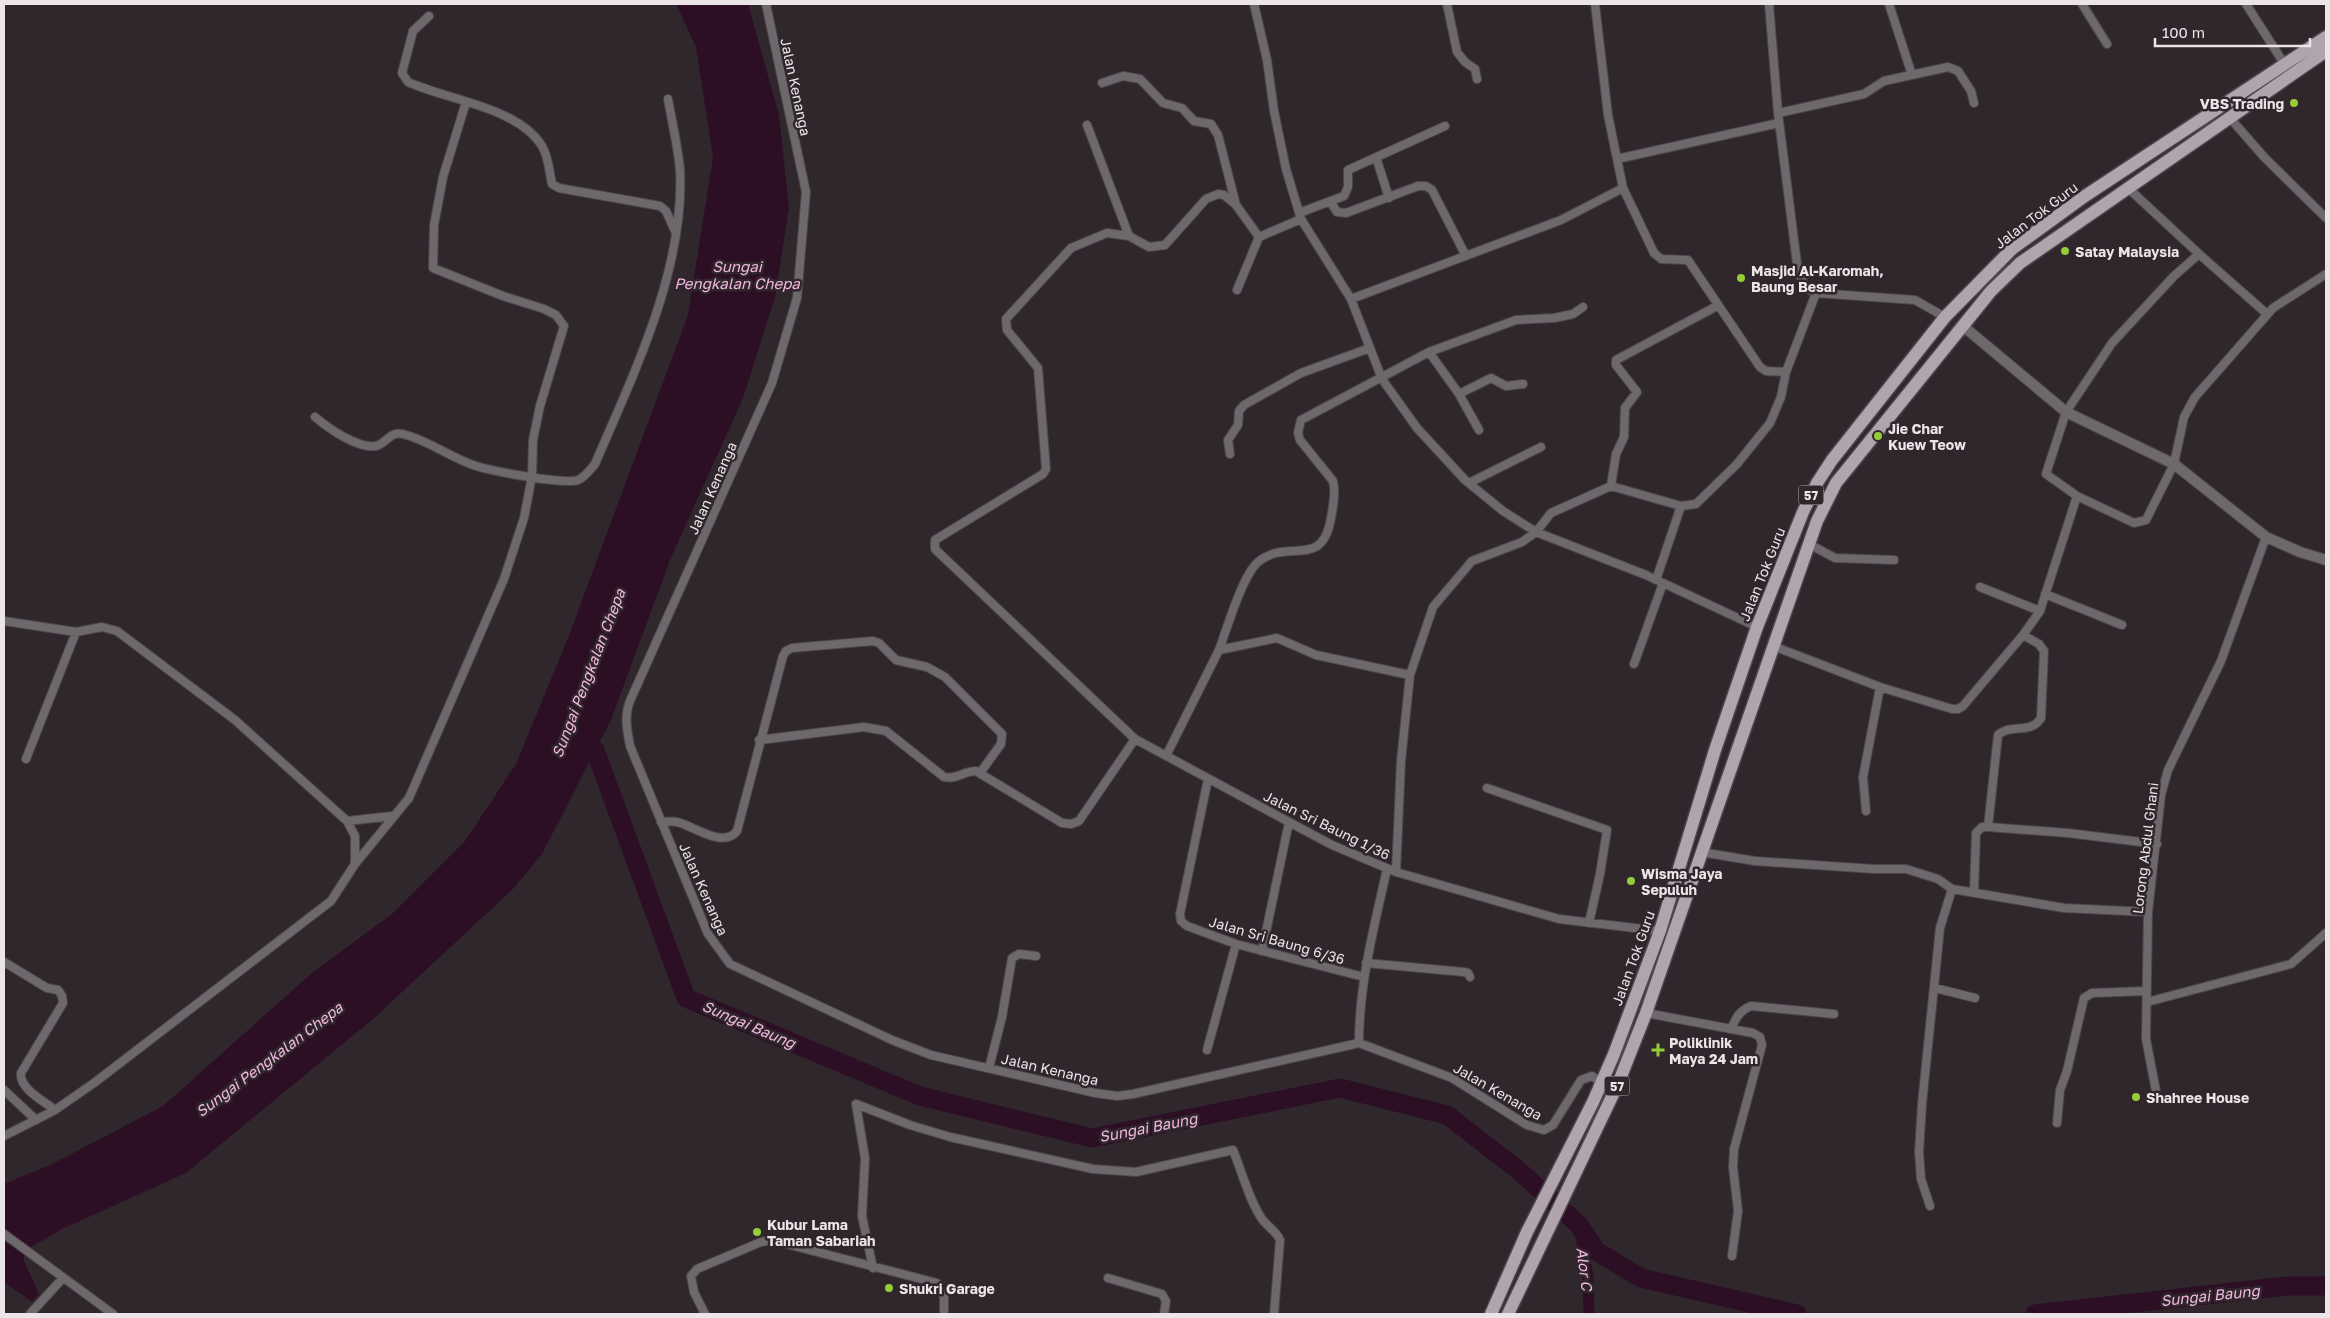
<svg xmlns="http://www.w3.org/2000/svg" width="2330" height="1318" font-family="'Golos Text',sans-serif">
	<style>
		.water { fill: #2c0f25 }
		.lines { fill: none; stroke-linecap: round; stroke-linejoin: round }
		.canal { stroke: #2c0f25; stroke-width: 11 }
		.river { stroke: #2c0f25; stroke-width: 19 }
		.minor-casing { stroke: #4e454b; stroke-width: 10 }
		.tertiary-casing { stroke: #4e454b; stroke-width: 12 }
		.primary-casing { stroke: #4e454b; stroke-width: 15 }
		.minor { stroke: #6d686b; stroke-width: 8 }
		.tertiary { stroke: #6d686b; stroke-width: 10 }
		.primary { stroke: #b0a5ac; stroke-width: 12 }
		.poi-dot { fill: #96cc3a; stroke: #30272d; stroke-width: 2 }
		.labels { text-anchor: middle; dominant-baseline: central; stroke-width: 5; stroke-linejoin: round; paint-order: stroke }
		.shield { fill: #30272d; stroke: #b3abb0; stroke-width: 1 }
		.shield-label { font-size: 12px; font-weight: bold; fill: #ebe4e8 }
		.street-label { font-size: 14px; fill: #ebe4e8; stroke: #30272d }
		.poi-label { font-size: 14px; font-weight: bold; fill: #ebe4e8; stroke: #30272d; text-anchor: start }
		.water-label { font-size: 15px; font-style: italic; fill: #f4b7e1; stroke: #30272d }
	</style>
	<rect width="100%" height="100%" fill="#30272d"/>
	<path class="water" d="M676 4H748L779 115 789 208 775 297 743 398 670 560 611 720 542 854 513 889 373 1019 186 1173 64 1228 24 1251V1261L39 1294 32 1302 4 1282V1184L52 1164 163 1106 312 973 392 914 465 841 516 764 568 638 688 315 713 157 696 47Z"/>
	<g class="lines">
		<path class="canal" d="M1579 1225 1588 1277 1589 1314"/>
		<path class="river" d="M595 750 686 998 920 1096 1092 1138 1340 1088 1447 1115 1517 1169 1579 1225 1596 1251 1641 1278 1797 1314
			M2035 1314 2287 1286H2326"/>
		<g class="minor-casing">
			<path id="minor" d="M766 4 806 192 797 298 772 383 630 701C624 716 627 730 630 746L708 934 730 964 892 1040 931 1055 1095 1093 1117 1096 1133 1094 1359 1043 1452 1078 1527 1125 1544 1130 1553 1125 1581 1080 1592 1076 1602 1083
				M1254 4 1267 60 1274 111 1286 169 1301 219 1351 299 1382 379 1417 428 1465 480 1503 511 1536 532 1646 575 1757 627
				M1447 4 1457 52 1465 62 1475 69 1477 79
				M1595 4 1608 115 1623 188 1654 253 1661 259 1688 260 1760 367 1766 371 1786 372
				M1769 4 1778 113
				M1889 4 1912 75
				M2082 4 2107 44
				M2246 4 2285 65
				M429 16 413 31 402 73 408 82C447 100 518 107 542 146 549 158 549 171 552 184L559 188 660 206 666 211 676 233
				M1102 83 1123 76 1140 79 1163 103 1182 108 1194 121 1211 124 1218 135 1236 205
				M2230 118 2264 157 2326 218
				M1087 125 1129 236
				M1376 157 1389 198
				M1617 159 1779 123
				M1330 201 1337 212 1346 213 1418 186H1426L1432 190 1466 256
				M1299 213 1344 196 1348 187V170L1445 126
				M1301 219 1259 237 1236 205 1224 195 1218 194 1206 199 1165 245 1149 247 1129 236 1107 233 1071 248 1006 319 1007 330 1038 368 1046 469 1043 474 935 540V549L1135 739 1289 822 1332 845 1396 872 1559 919 1660 931
				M2199 254 2267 314
				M1237 290 1259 237
				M1351 299 1561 220 1623 188
				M1945 317 1915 300 1816 293 1807 289 1798 272 1778 113 1864 94 1884 81 1948 67 1958 71 1971 91 1974 103
				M1429 352 1459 394 1479 430
				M1459 394 1491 378 1506 386 1523 384
				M315 417C328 428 358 449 376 446 387 443 390 431 403 434 430 441 451 458 476 466 492 471 565 485 578 480 585 477 590 470 595 464 633 375 685 270 680 170 678 147 672 122 668 99
				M1230 454 1228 440 1238 425 1239 411 1244 405 1301 373 1370 348
				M1469 483 1541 447
				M1611 486 1681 506
				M2077 496 2046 474 2066 412 2112 343 2174 276 2199 254 2128 188
				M1809 544 1835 558 1894 560
				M1656 580 1681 506 1696 504 1737 464 1770 423 1781 397 1786 372 1816 293
				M1980 587 2040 611
				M2045 594 2122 625
				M4 621 76 632 102 627 117 631 235 720 347 821 355 836V863
				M1773 646 1880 687 1952 709H1958L1963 706 2023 635 2040 611 2077 496 2134 523 2146 520 2174 464 2184 417 2195 397 2273 308 2326 274
				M1219 650C1227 629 1242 576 1258 562 1288 537 1322 571 1331 518 1333 507 1335 497 1334 487L1333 481 1300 440 1298 433 1301 420 1429 352 1516 320 1554 318 1573 314 1583 307
				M1634 664 1663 583
				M759 740 864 727 886 731 944 777C956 780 964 771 976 771L1062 823 1071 824 1079 821 1135 739
				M1166 756 1219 650 1277 638 1316 655 1410 675
				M26 759 76 632
				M1208 779 1180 914 1181 921 1187 926 1236 944 1364 977
				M1487 788 1607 830 1600 874 1589 923
				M1866 811 1863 777 1880 687
				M347 821 392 816
				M661 822C666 822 672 821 677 822 694 826 723 849 737 831L783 656 786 651 792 648 873 641 879 643 896 660 927 667 945 677 1002 734 1001 744 980 773
				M1988 827 2068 833 2157 844
				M1701 852 1755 861 1874 869H1906L1938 879 1952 889 2064 908 2148 912
				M1396 872 1401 761 1410 675 1433 607 1472 561 1522 542 1536 532 1551 513 1611 486 1616 454 1624 437 1625 408 1637 392 1616 365V360L1717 306
				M1974 893 1976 833 1982 827H1988L1998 735C2011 723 2031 735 2041 718L2044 651 2039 644 2023 635
				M1262 951 1289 822
				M4 962 47 988 58 990 62 996 63 1003 21 1073C19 1089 44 1101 55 1110
				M1366 963 1464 972 1468 973 1470 977
				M1935 988 1975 998
				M2147 1002 2291 964 2326 933
				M1646 1013 1753 1033 1760 1037 1762 1045 1734 1149 1733 1167 1738 1211 1732 1256
				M1731 1029C1736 1018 1739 1011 1751 1006L1834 1014
				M1359 1043C1359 984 1374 927 1387 869
				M1207 1050 1236 944
				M989 1068 1002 1017 1012 958 1019 954 1036 956
				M4 1090 36 1120
				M2156 1091 2146 1039 2148 912 2161 795 2168 770 2221 661 2266 537
				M2057 1123 2060 1090 2067 1071 2084 998 2092 993 2147 991
				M4 1136 55 1110 94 1083 331 901 355 864 409 798 504 579 524 518 532 476 533 440 540 406 564 326 556 315 544 309 503 296 433 268 434 225 443 177 466 102
				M1930 1206 1921 1179 1919 1152 1922 1104 1940 928 1952 889
				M4 1234 113 1314
				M873 1268 862 1216 865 1158 856 1104 910 1125 950 1137 1093 1169 1136 1172 1233 1150C1242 1172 1249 1200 1262 1219 1268 1227 1276 1231 1280 1240L1274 1314
				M1108 1278 1162 1294 1166 1301 1164 1314
				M30 1314 63 1278
				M705 1314 694 1292 691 1276 697 1269 761 1242 771 1240 937 1283 944 1297V1314"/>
		</g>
		<g class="tertiary-casing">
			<path id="tertiary" d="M1963 326 2066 412 2174 464 2266 537 2300 552 2326 560"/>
		</g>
		<g class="primary-casing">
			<path id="primary" d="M1491 1314 1527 1232 1593 1102 1614 1054 1660 931 1715 750 1757 627 1803 512 1817 483 1832 460 1945 317 2012 249 2085 196 2326 37
				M1508 1314 1618 1084 1646 1013 1809 544 1817 521 1836 483 1991 291 2020 263 2326 51"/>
		</g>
		<use href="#minor" class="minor"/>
		<use href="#tertiary" class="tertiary"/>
		<use href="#primary" class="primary"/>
	</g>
	<g class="poi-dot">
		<circle cx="2294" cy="103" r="5"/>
		<circle cx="2065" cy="251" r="5"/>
		<circle cx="1741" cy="278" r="5"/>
		<circle cx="1878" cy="436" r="5"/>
		<circle cx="1631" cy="881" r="5"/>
		<path d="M1655.5 1042.5h5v5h5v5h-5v5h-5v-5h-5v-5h5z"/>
		<circle cx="2136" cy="1097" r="5"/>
		<circle cx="757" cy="1232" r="5"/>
		<circle cx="889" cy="1288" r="5"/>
	</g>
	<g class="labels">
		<g class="shield">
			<rect x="1798.5" y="485.5" width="25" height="19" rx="4"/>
			<rect x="1604.5" y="1076.5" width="25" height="19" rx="4"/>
		</g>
		<g class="shield-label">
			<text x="1811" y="495">57</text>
			<text x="1617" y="1086">57</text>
		</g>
		<g class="street-label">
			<text transform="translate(796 87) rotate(78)">Jalan Kenanga</text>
			<text transform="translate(2036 215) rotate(-37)">Jalan Tok Guru</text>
			<text transform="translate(712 488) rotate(-66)">Jalan Kenanga</text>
			<text transform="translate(1762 574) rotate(-68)">Jalan Tok Guru</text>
			<text transform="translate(1327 825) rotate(26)">Jalan Sri Baung 1/36</text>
			<text transform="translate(2145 848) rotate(-83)">Lorong Abdul Ghani</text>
			<text transform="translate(704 889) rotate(66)">Jalan Kenanga</text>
			<text transform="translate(1277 940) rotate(16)">Jalan Sri Baung 6/36</text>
			<text transform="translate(1633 958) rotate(-70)">Jalan Tok Guru</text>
			<text transform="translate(1050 1069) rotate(13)">Jalan Kenanga</text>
			<text transform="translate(1498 1091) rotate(30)">Jalan Kenanga</text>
		</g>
		<g class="poi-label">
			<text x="2284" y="103" text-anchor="end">VBS Trading</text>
			<text x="2075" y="251">Satay Malaysia</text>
			<text x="1751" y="270">Masjid Al-Karomah,<tspan x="1751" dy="16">Baung Besar</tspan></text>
			<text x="1888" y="428">Jie Char<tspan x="1888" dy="16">Kuew Teow</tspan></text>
			<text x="1641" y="873">Wisma Jaya<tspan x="1641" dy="16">Sepuluh</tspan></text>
			<text x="1669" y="1042">Poliklinik<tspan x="1669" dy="16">Maya 24 Jam</tspan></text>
			<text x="2146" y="1097">Shahree House</text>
			<text x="767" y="1224">Kubur Lama<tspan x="767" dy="16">Taman Sabariah</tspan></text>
			<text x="899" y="1288">Shukri Garage</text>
		</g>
		<g class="water-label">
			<text x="737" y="266">Sungai<tspan x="737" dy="17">Pengkalan Chepa</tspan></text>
			<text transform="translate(588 673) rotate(-69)">Sungai Pengkalan Chepa</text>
			<text transform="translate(749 1024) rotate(23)">Sungai Baung</text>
			<text transform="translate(269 1059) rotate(-37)">Sungai Pengkalan Chepa</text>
			<text transform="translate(1148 1127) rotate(-11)">Sungai Baung</text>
			<text transform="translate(1585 1269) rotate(83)">Alor C</text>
			<text transform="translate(2210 1295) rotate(-6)">Sungai Baung</text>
		</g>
	</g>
	<rect width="2330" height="1318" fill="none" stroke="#ebe4e8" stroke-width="10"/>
	<path d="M2155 38v8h155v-8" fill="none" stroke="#ebe4e8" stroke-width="2.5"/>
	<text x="2162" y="38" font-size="15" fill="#ebe4e8" stroke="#30272d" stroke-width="4" paint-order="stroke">100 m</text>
</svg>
